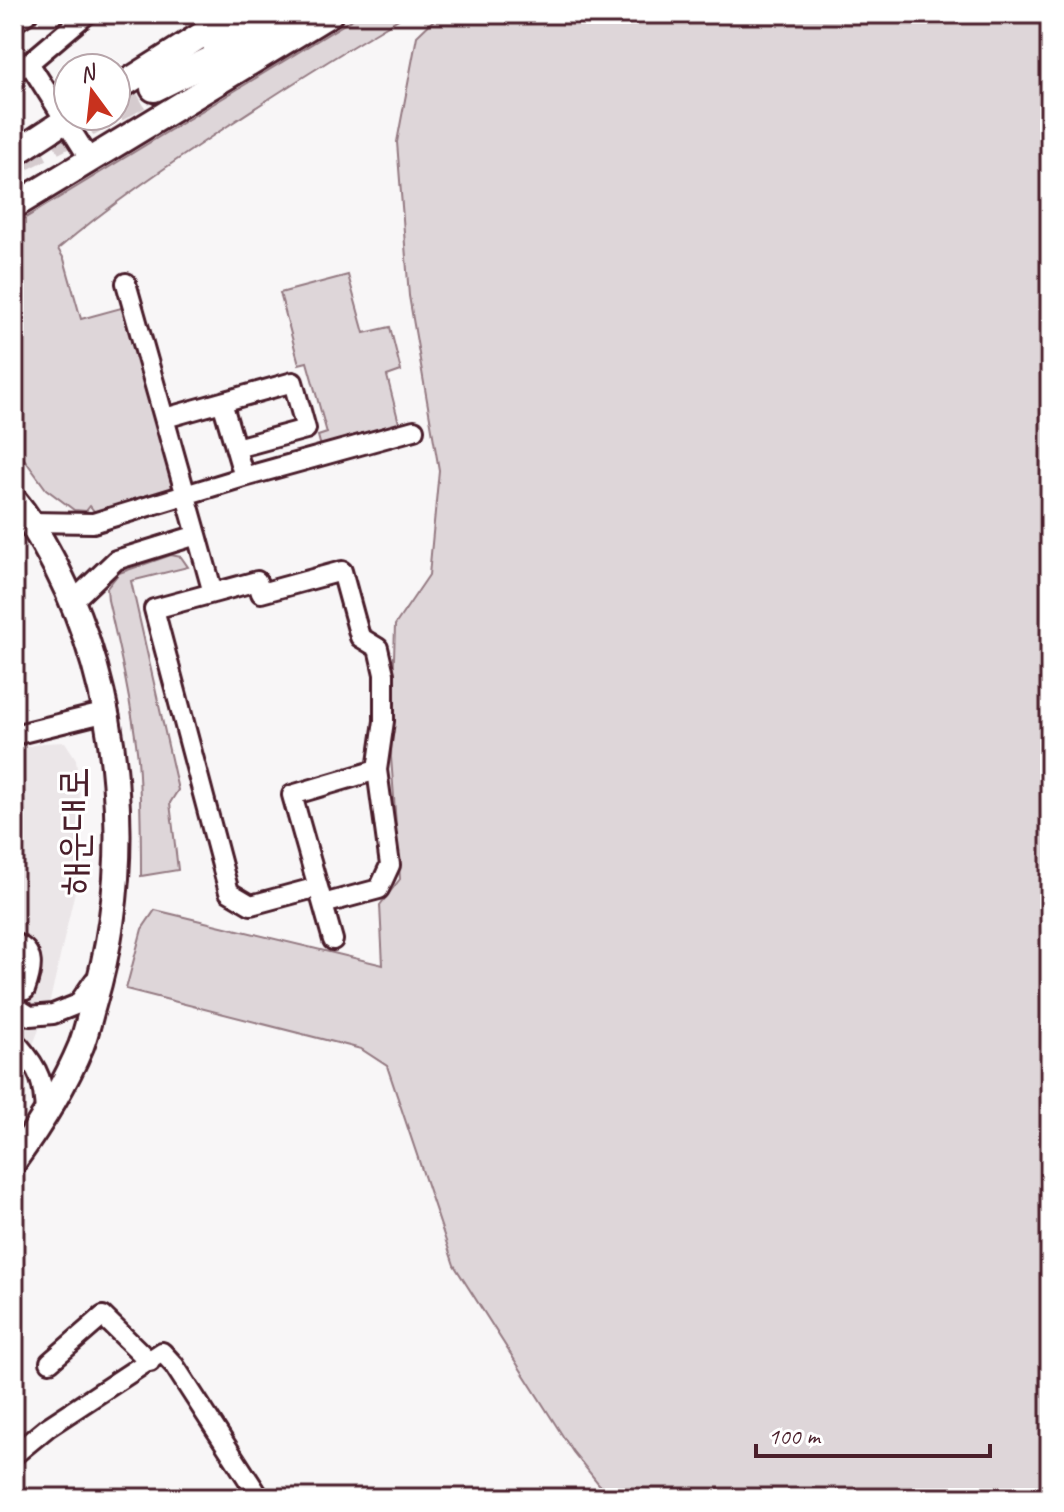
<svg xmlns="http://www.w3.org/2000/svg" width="1064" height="1512" font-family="Caveat,'Poor Story',sans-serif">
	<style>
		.built { fill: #ebe6e8 }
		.green { fill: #ded6d9; stroke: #947a82; stroke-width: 2 }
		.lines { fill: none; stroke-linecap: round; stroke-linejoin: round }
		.highway-tunnel { stroke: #d5cbce; stroke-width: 26; stroke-dasharray: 26 13; stroke-linecap: butt }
		.minor-casing { stroke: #4a1f2b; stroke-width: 24 }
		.major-casing { stroke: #4a1f2b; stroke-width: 30 }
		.highway-casing { stroke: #4a1f2b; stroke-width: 32 }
		.minor { stroke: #fff; stroke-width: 18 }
		.major { stroke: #fff; stroke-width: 24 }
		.highway { stroke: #fff; stroke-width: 26 }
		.labels { text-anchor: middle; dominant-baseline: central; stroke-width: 6; stroke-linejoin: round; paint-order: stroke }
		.street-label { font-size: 40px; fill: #4a1f2b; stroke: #fff }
	</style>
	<rect width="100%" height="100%" fill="#f8f6f7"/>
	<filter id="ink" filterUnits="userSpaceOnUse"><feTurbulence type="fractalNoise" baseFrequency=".0125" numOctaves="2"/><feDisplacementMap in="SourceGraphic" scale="16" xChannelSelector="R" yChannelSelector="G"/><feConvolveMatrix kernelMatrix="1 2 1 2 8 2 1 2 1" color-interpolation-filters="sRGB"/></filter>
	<g filter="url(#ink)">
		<path class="built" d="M65 742 76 759 81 809V848L78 878 49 1005 21 1074 14 1088V750L43 743Z"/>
		<path class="green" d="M361 14H407C345 50 285 88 226 127 167 166 111 204 58 249L64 259 81 319 121 308 127 314 172 486 169 492 103 512 94 511 90 506 86 511 74 510 46 489 14 445V225Z
			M440 14H1050V1445L1039 1498H610L573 1452 454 1265 387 1066 361 1049 126 989 142 929 155 910 383 965 380 905 400 879 391 757 395 625 429 575 439 470 409 296 397 142 417 36Z
			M348 275 364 333 390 327 401 371 387 376 400 427 321 447 318 436 327 433 307 362 299 364 280 293Z
			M171 555 181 557 188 567 131 581 178 790 170 803 178 870 141 876C141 837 141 798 138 759 132 705 120 652 108 600L107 588 119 573Z"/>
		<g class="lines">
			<path class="highway-tunnel" d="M116 109 154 88
				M18 160 104 116"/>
			<g class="minor-casing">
				<path id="minor" d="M14 23 27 14
					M29 63 90 160
					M14 72 29 63 87 14
					M126 283 197 535
					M222 402 244 477
					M165 418 293 382 306 429 236 448
					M30 522 93 523 244 477 414 430
					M213 593 154 609 229 892 251 905 318 887
					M73 601 116 560 197 535 213 593 257 581 261 593 342 571 360 637 378 648 384 674V721L377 770 292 795 333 940
					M14 735 107 712
					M323 904 379 889 390 865 377 770
					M14 943C37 951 32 971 25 990
					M14 1006 30 1016 53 1014 78 1004 94 981
					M14 1045 19 1046C40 1070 44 1083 45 1115
					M50 1362 103 1316 150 1362
					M14 1455 48 1427 162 1352 174 1365 260 1498"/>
			</g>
			<g class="major-casing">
				<path id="major" d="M116 89 235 14
					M14 154 72 116
					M14 206 330 14
					M14 500C31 520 44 544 56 567 123 698 135 864 93 1005 89 1019 86 1033 81 1046 64 1087 40 1125 14 1161"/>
			</g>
			<g class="highway-casing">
				<path id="highway" d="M216 44 258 14
					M154 88 305 14"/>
			</g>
			<use href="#minor" class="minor"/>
			<use href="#major" class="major"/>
			<use href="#highway" class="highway"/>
		</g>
	</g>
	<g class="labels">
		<g class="street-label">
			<text transform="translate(74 831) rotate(-90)">해운대로</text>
		</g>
	</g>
	<rect width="1064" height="1512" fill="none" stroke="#fff" stroke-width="48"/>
	<rect x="24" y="24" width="1016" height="1464" fill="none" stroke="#4a1f2b" stroke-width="3" filter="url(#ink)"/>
	<g transform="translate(92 92) rotate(345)"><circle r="38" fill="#ffffff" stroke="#b7a5aa" stroke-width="2"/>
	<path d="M0-6L14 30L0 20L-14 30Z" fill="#c8321e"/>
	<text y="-12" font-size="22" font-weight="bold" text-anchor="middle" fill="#4a1f2b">N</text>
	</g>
	<path d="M756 1444v12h234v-12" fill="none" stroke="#4a1f2b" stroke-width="4"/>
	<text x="768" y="1444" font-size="24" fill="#4a1f2b" stroke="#ffffff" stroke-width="6" paint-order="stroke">100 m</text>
</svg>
